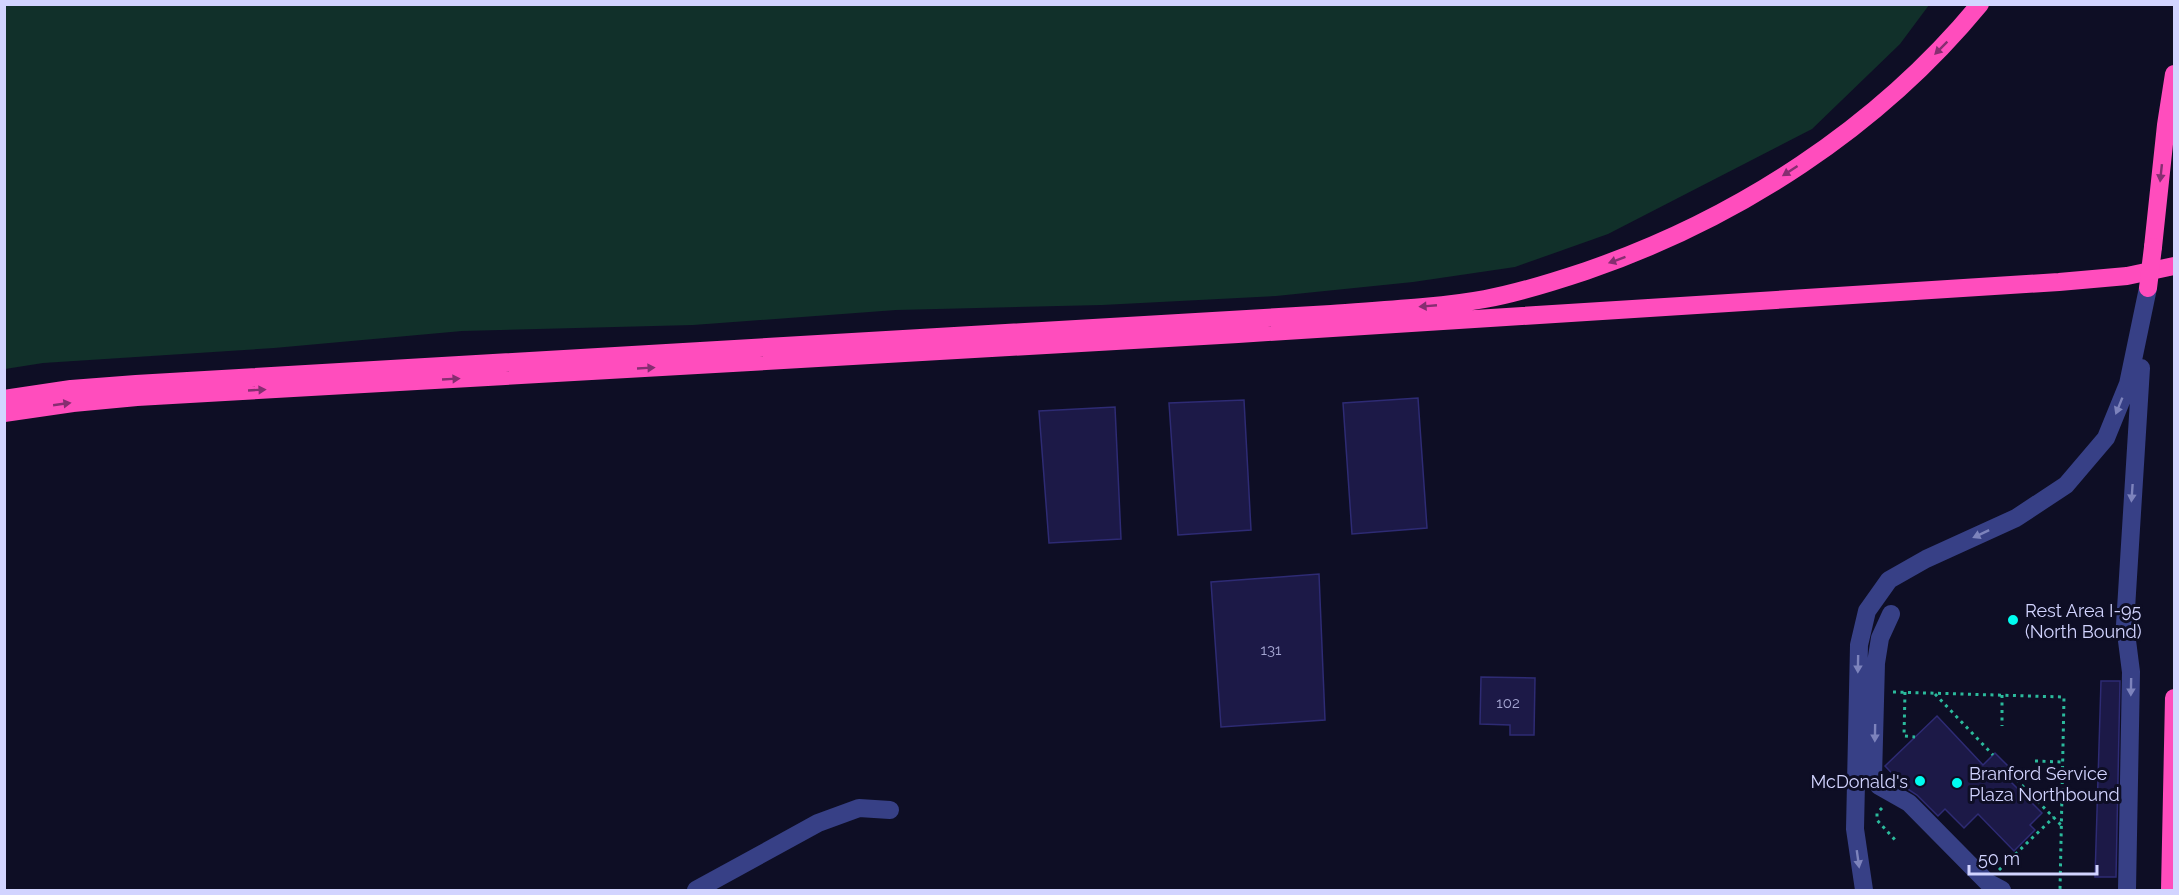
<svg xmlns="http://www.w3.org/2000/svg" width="2179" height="895" font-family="Raleway,sans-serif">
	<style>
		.green { fill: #11302a }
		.building { fill: #1c1947; stroke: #2e2b74; stroke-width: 1.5 }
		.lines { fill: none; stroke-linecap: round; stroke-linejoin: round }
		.path { stroke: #2bba9c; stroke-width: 3; stroke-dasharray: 3 4.5; stroke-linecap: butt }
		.minor { stroke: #374086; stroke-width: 18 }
		.highway { stroke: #ff4dbd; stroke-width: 18 }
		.highway-bridge { stroke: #ff4dbd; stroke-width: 18 }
		.oneway { fill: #862e71 }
		.oneway2 { fill: #7d83bc }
		.poi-dot { fill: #00fdf0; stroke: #0e0e25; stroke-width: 2 }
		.labels { text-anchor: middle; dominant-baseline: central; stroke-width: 6; stroke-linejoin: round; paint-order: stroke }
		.number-label { font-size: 15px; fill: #a4a5d1 }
		.poi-label { font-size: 18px; fill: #d2d4ff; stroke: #0e0e25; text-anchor: start }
	</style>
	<rect width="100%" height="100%" fill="#0e0e25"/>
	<path class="green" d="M4 5 5 4 1929 5 1900 44 1812 129 1608 234 1515 267 1413 282 1276 296 1102 305 896 310 693 325 462 331 274 348 43 363 5 369Z"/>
	<path class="building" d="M1418 398 1427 528 1352 534 1343 403Z
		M1244 400 1251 530 1178 535 1169 403Z
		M1115 407 1121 539 1049 543 1039 411Z
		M1319 574 1325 720 1221 727 1211 582Z
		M1481 677 1535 678 1534 735H1510V725L1480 724Z
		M2101 681H2120L2116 877H2095Z
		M1937 716 1983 765 1995 753 2009 767 2002 773 2042 813 2030 825 2035 830 2014 851 1978 814 1964 828 1945 809 1938 816 1917 795 1906 788 1885 766Z"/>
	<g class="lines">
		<path class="path" d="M1893 692 2064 697 2060 890
			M1905 692 1904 736 1915 737
			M1935 694 1993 755
			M2002 695V726
			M2035 761 2063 762
			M2006 769 2061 825
			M1882 808 1877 813V820L1896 841
			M1999 870 2054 817"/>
		<path class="minor" d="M1891 614 1880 638 1876 663 1873 777 1879 786 1909 803 1987 882 2002 890
			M696 890 818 823 859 808 890 810
			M1864 890 1855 829 1859 645 1867 611 1889 580 1926 559 2016 518 2066 485 2106 438 2128 384 2148 288
			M2127 890 2131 672 2125 625 2141 368"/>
		<path class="highway" d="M2153 247 2166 125 2174 74
			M4 399 71 389 136 384 1331 314C1382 310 1435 308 1485 299 1519 293 1553 282 1586 271 1737 219 1878 128 1980 4
			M4 413 73 403 137 397 1238 334 2059 282 2127 276 2174 266
			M2170 890 2174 698"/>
		<path class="highway-bridge" d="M2148 288 2153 247"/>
	</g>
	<defs><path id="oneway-solid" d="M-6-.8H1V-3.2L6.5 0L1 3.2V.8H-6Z" transform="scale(1.5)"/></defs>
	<g class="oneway">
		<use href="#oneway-solid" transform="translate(1941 48) rotate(135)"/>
		<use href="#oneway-solid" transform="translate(1790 171) rotate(147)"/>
		<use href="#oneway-solid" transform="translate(2161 173) rotate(96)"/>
		<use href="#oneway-solid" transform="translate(1617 260) rotate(160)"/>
		<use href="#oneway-solid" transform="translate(1428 306) rotate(175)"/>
		<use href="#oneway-solid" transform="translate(646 368) rotate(-3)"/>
		<use href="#oneway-solid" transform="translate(451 379) rotate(-3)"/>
		<use href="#oneway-solid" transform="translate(257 390) rotate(-3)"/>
		<use href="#oneway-solid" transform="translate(62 404) rotate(-8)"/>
	</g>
	<g class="oneway2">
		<use href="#oneway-solid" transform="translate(2119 406) rotate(112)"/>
		<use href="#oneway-solid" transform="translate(2132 493) rotate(94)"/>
		<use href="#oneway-solid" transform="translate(1981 534) rotate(155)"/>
		<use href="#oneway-solid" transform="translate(1858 664) rotate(91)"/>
		<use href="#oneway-solid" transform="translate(2131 687) rotate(91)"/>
		<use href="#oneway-solid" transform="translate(1875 733) rotate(91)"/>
		<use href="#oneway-solid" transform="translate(1858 859) rotate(82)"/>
	</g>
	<g class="poi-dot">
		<circle cx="2013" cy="620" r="6"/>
		<circle cx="1920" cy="781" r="6"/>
		<circle cx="1957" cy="783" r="6"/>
	</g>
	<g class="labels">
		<g class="number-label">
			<text x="1271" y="650">131</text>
			<text x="1508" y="703">102</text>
		</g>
		<g class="poi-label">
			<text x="2025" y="610">Rest Area I-95<tspan x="2025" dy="21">(North Bound)</tspan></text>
			<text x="1969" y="773">Branford Service<tspan x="1969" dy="21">Plaza Northbound</tspan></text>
			<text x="1908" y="781" text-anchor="end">McDonald's</text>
		</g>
	</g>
	<rect width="2179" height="895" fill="none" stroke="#d2d4ff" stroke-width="12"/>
	<path d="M1969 865v9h128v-9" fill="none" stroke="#d2d4ff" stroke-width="3"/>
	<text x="1978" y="865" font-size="18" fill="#d2d4ff" stroke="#0e0e25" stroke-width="4.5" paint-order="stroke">50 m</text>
</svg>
